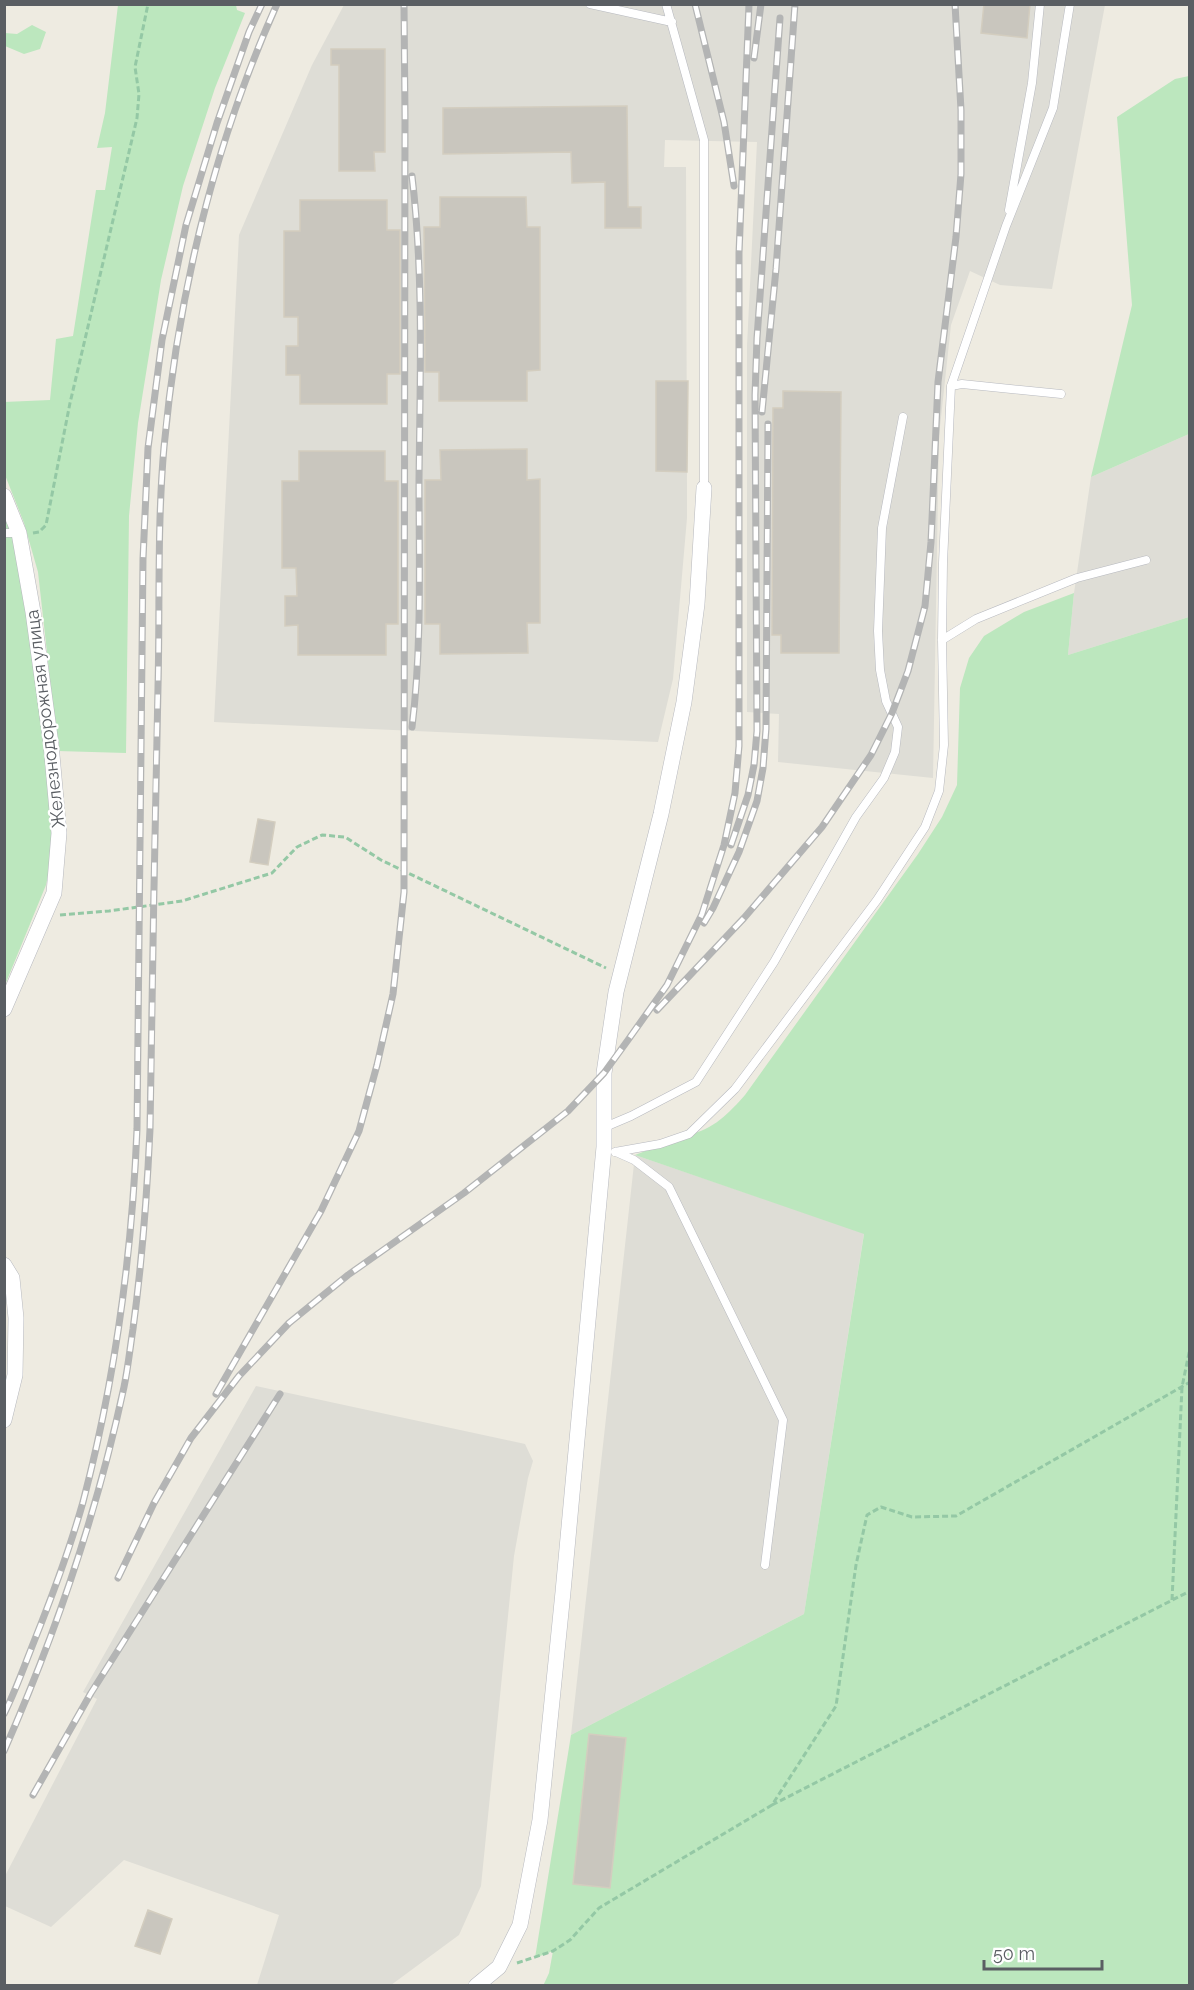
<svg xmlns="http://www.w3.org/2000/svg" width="1194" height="1990" font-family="Raleway,sans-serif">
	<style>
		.industrial { fill: #deddd6 }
		.green { fill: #bce7be }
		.building { fill: #c9c6be; stroke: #d3cdbf; stroke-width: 1.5 }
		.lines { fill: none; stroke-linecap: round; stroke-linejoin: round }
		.lane-casing { stroke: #b7b9bf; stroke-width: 9 }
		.street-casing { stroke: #b7b9bf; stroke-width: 16 }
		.path { stroke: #94c8a5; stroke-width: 3; stroke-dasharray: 6 3; stroke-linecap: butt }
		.lane { stroke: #fff; stroke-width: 8 }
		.street { stroke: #fff; stroke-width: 15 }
		.rail-casing { stroke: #b3b4b4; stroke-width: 7 }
		.rail { stroke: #fff; stroke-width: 4.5; stroke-dasharray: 14; stroke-linecap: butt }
		.labels { text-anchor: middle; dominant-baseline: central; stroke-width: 4.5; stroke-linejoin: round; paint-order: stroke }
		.street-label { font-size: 18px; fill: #5a5e63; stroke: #fff }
	</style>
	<rect width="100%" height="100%" fill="#eeebe1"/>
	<path class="industrial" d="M344 5H1105L1052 289 1000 285 970 271 951 325 939 436 933 778 778 762 779 714 747 712V346L757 142 665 140 664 167H686L687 488V518L673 679 658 742 214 722 239 235 312 65Z
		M1189 434V617L1068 655 1074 593 1091 477Z
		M635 1155 864 1233 804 1614 571 1735Z
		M256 1386 525 1444 533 1461 528 1478 514 1556 481 1886 459 1935 391 1985H257L279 1915 124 1860 51 1927 5 1906V1876L97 1699 83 1692Z"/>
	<path class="green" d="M118 5H236L237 10 245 13 215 88 183 186 161 280 138 423 129 516 126 753 58 751 38 572 24 523 5 475 4 402 50 400 56 339 73 336 96 190H105L112 147 97 148 105 113Z
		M32 25 46 32 40 49 24 54 5 46V33L17 34Z
		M1189 76V434L1091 477 1132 305 1117 117 1175 79Z
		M5 505 15 531 39 684 54 828 53 851 46 885 5 985Z
		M1074 593 1068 655 1189 617V1985L543 1986 549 1973 553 1951 535 1958 571 1735 804 1614 864 1234 635 1155 689 1134C712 1131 730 1112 745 1095L918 854 942 817 957 785 960 688 969 658 984 636 1024 612Z"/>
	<path class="building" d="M984 4H1030L1027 38 981 33Z
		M331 49H385V152H374L375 171H339V65H331Z
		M627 106 628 207H641V228H605V182L572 183 571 152 443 154V108Z
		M440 197H526L527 227H540V370L527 371V401H439V372H425L424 227H440Z
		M300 200H387V230H400V374H387V404H300V375H286V346H298V317H284V231H300Z
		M656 381H688L687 472 656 471Z
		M783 391 841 392 839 653H781V635H772L773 408H783Z
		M527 449V480L540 479V623H527L528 653 440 654V624H425V480H441L440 450Z
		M299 451H385V481H398V624H386V655H298V625L285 626V596H297L296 568H282V481H299Z
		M258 819 275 822 268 865 250 862Z
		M589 1734 626 1738 610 1888 573 1884Z
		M148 1910 172 1919 160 1954 135 1946Z"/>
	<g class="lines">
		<g class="lane-casing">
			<path id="lane" d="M590 4 672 22
				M666 4 704 140V488
				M1009 210 1032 83 1040 4
				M951 386 962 384 1061 394
				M4 533H19
				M942 640 976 619 1077 578 1146 560
				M605 1127 631 1116 696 1082 774 962 856 817 884 778 895 752 898 727 886 701 880 670 878 631 882 528 903 417
				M615 1152 660 1144 689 1134 735 1089 877 900 925 827 939 791 944 745 942 640 943 563 951 386 1006 226 1053 108 1070 4
				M616 1152 634 1160 669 1187 783 1420 765 1565"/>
		</g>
		<g class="street-casing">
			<path id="street" d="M4 496 19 533 33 612 51 744 59 833 54 893 4 1009
				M4 1265 12 1278 16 1318 15 1375 4 1420
				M476 1986 499 1967 520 1925 540 1820 563 1592 604 1147V1073L616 992 661 814 684 702 697 604 704 488"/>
		</g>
		<path class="path" d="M33 533 39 532 46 525 70 403 137 118 139 94 135 67 148 4
			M60 915 109 911 182 901 272 873 297 847 322 835 345 837 381 860 606 968
			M1172 1600 1182 1387 1190 1348
			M772 1805 1190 1591
			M517 1963 553 1951 570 1940 599 1908 772 1805 836 1706 856 1565 867 1515 881 1507 912 1517 956 1516 1190 1382"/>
		<use href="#lane" class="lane"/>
		<use href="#street" class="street"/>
		<g class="rail-casing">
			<path id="rail" d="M695 4 724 122 734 186
				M754 58 761 4
				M412 176C424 277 420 380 419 481 419 562 422 647 412 727
				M762 412 776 269 795 4
				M731 845 748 795 754 765 757 731 755 395 757 338 780 18
				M704 923 713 908 739 852 757 801 763 768 766 729 768 424
				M657 1010 744 918 822 827 871 755 892 713 908 671 925 606 931 542 938 382 956 237 961 174V110L955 4
				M216 1394 321 1211 359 1131 377 1065 393 994 404 892 405 116 404 4
				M118 1578 154 1503 191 1438 239 1376 289 1323 348 1275 464 1193 568 1111 604 1073 628 1040 667 985 702 914 724 845 735 793 739 746V253L749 4
				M4 1714C16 1690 25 1664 35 1639 53 1594 70 1548 83 1502 115 1380 132 1255 137 1129L143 559 148 448 162 340 186 225 217 123 249 32 262 4
				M4 1751C56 1633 97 1513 124 1387 128 1368 130 1348 133 1329 142 1262 147 1196 150 1129 153 982 154 834 158 687 160 607 157 526 164 447 178 295 214 144 277 4
				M33 1795 91 1693 280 1394"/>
		</g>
		<use href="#rail" class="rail"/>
	</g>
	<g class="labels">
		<g class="street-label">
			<text transform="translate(45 719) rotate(-97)">Железнодорожная улица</text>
		</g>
	</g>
	<rect width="1194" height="1990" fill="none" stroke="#5a5e63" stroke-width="12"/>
	<path d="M984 1960v9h118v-9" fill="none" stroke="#5a5e63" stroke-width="3"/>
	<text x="993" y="1960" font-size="18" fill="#5a5e63" stroke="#ffffff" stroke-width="4.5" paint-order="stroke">50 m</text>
</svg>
